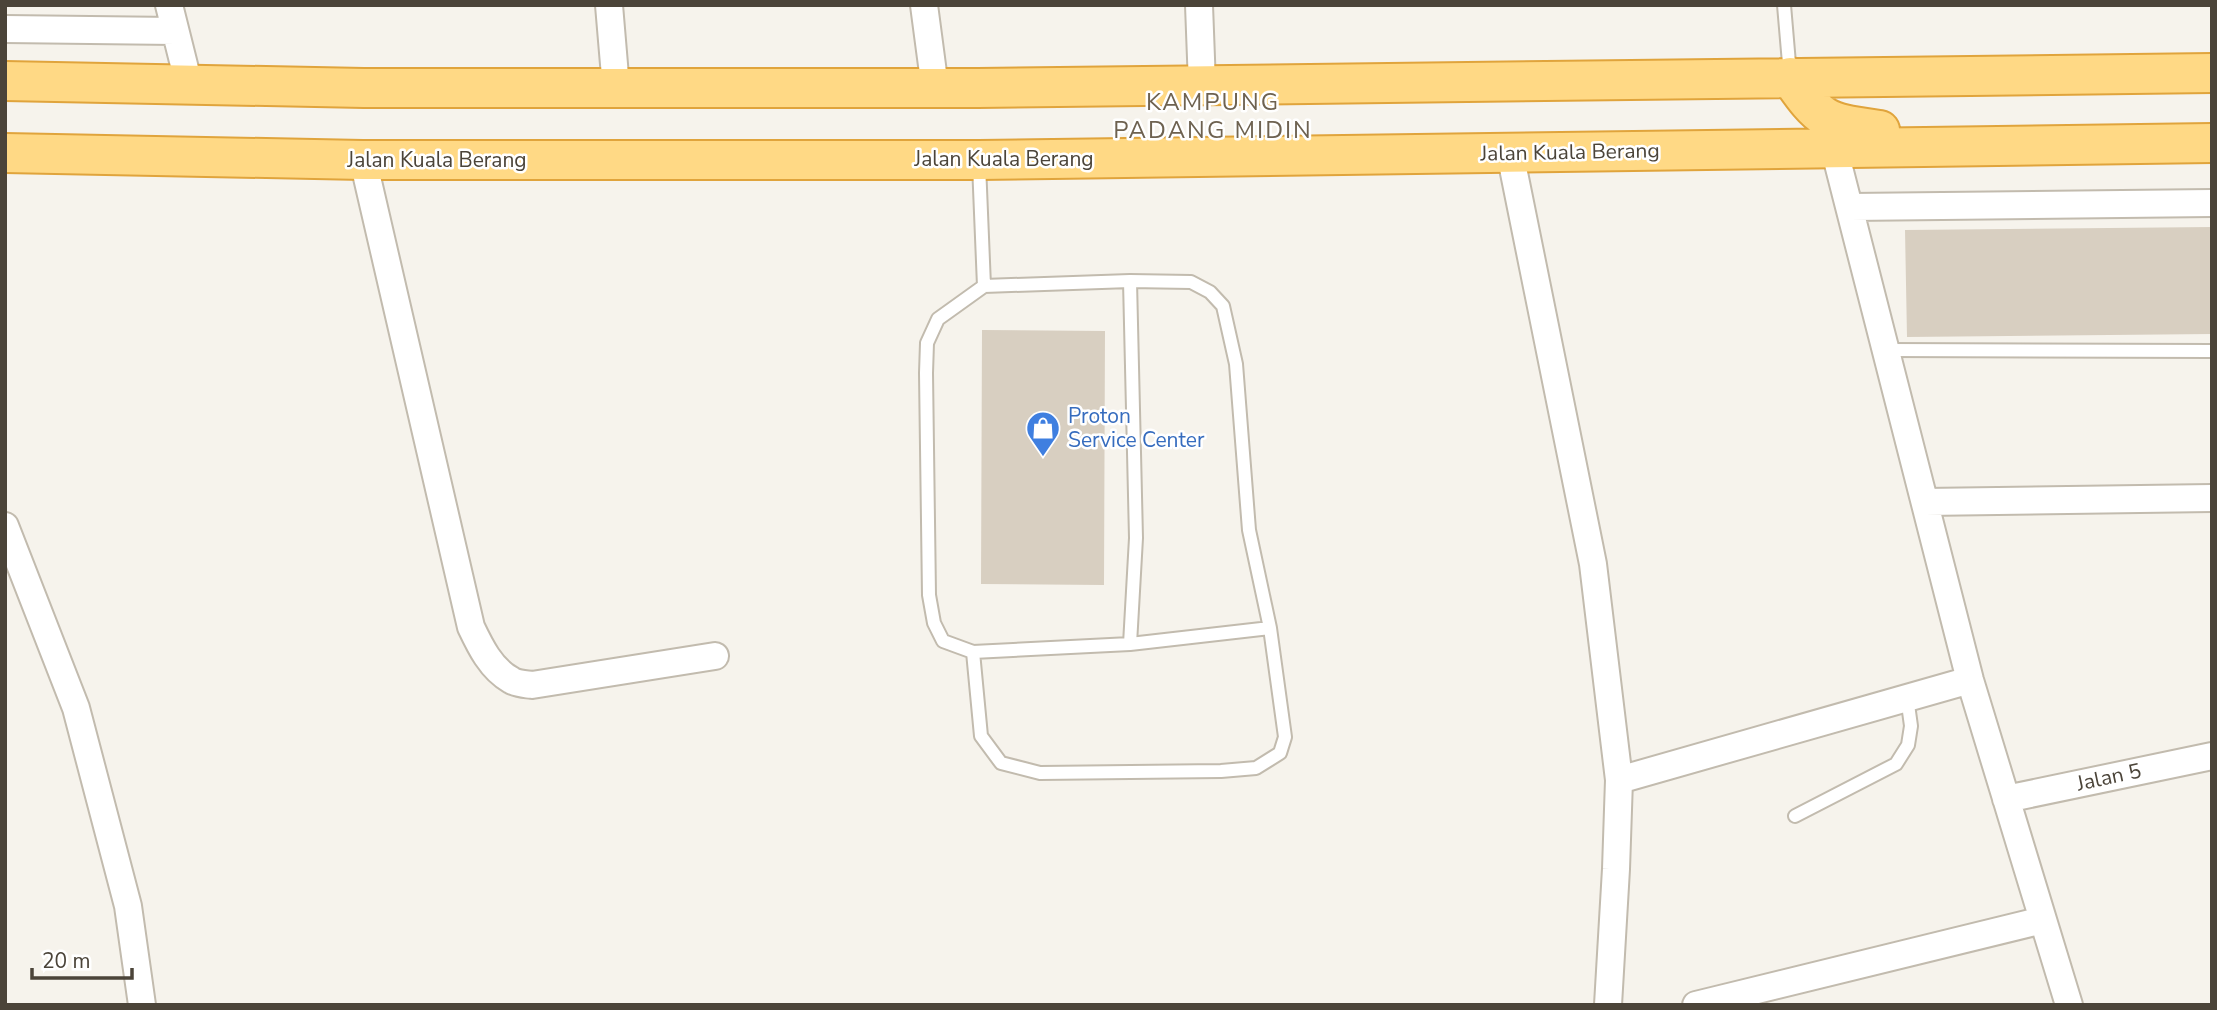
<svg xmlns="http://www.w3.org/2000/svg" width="2217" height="1010" font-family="'Nunito Sans',sans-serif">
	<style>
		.building { fill: #d8cfc1 }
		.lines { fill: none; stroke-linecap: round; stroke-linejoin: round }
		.service-casing { stroke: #c2bbae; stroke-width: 16 }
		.minor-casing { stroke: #c2bbae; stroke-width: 30 }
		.trunk-casing { stroke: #e0a43c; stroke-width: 42 }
		.service { stroke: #fff; stroke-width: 12 }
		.minor { stroke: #fff; stroke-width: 26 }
		.trunk { stroke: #ffd985; stroke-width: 38 }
		.labels { text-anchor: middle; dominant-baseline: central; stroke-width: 5; stroke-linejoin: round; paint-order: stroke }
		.street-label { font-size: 21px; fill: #4b4439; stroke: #fff }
		.shop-label { font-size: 21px; fill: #366cbe; stroke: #fff; text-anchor: start }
		.quarter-label { font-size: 24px; letter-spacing: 2px; fill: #6e6250; stroke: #fff }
	</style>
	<rect width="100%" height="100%" fill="#f6f3ec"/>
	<path class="building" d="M2212 227V334L1907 337 1905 230Z
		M982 330 1105 331 1104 585 981 584Z"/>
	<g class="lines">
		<g class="service-casing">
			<path id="service" d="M1784 5 1790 75
				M979 164 984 286 1130 281 1191 282 1210 292 1223 306 1236 364 1249 530 1270 628 1285 737 1280 753 1256 768 1221 771 1040 773 1001 763 981 736 973 652 1130 644 1270 628
				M1887 350 2212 351
				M1130 644 1136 538 1130 281
				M973 652 943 641 934 623 929 595 926 373 927 343 938 319 984 286
				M1795 816 1896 764 1908 745 1911 726 1907 697"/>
		</g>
		<g class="minor-casing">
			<path id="minor" d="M169 5 189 85
				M609 5 616 88
				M924 5 935 88
				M1199 5 1202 85
				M5 29 175 31
				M1834 148 1970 680 2069 1005
				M1510 153 1593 564 1619 780 1616 869 1608 1005
				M363 160 471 627C480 646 491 669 511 680 517 684 525 684 532 685L715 656
				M1851 207 2212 203
				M1925 502 2212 498
				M5 526 76 708 128 906 142 1005
				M1619 780 1970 680
				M2006 799 2212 756
				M1696 1005 2043 920"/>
		</g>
		<g class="trunk-casing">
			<path id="trunk" d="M1790 77C1822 123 1825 122 1880 130
				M5 81 364 88H978L2212 73
				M5 153 363 160H979L2212 143"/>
		</g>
		<use href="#service" class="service"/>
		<use href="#minor" class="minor"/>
		<use href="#trunk" class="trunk"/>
	</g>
	<defs>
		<g id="shop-pin" transform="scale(1.75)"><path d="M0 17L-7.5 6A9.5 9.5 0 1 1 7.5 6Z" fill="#3f7fe0" stroke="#fff"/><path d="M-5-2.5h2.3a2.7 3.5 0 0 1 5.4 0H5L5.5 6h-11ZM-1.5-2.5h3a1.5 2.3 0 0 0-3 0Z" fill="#fff"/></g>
	</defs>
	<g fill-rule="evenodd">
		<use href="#shop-pin" x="1043" y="428"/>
	</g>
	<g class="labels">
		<g class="street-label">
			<text transform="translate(1570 152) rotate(-1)">Jalan Kuala Berang</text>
			<text x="1004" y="159">Jalan Kuala Berang</text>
			<text x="437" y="160">Jalan Kuala Berang</text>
			<text transform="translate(2109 777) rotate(-12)">Jalan 5</text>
		</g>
		<g class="shop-label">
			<text x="1068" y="416">Proton<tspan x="1068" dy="24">Service Center</tspan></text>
		</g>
		<g class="quarter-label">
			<text x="1213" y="102">KAMPUNG<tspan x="1213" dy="28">PADANG MIDIN</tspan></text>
		</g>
	</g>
	<rect width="2217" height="1010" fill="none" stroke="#4b4439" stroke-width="14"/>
	<path d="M32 968v10h100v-10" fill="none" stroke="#4b4439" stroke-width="3.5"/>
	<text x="42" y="968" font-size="21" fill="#4b4439" stroke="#ffffff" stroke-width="5" paint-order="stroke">20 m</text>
</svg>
